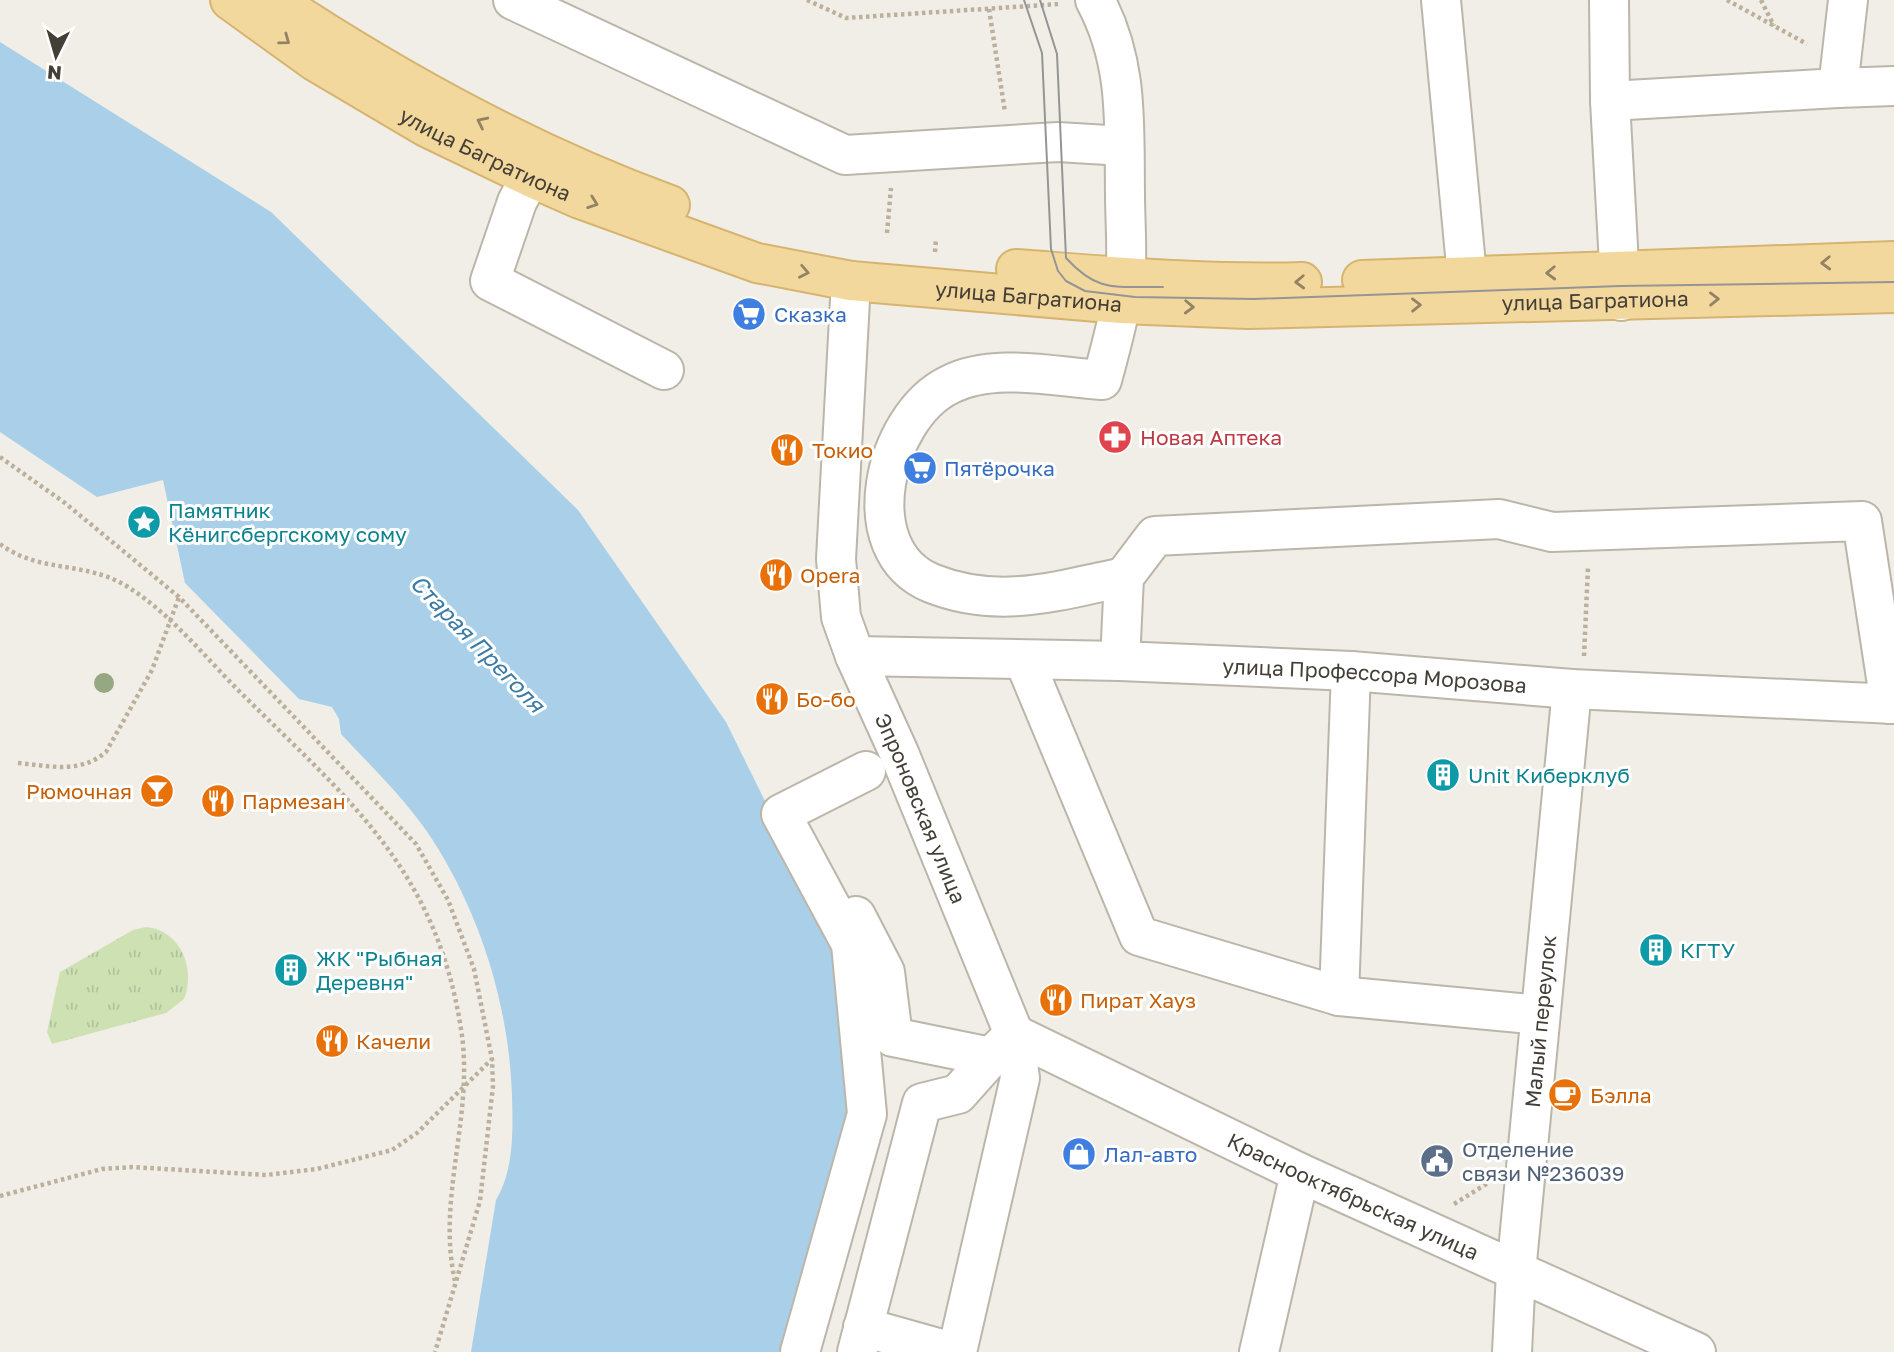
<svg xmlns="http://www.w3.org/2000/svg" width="1894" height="1352" font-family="'Golos Text',sans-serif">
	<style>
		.park { fill: url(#park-tufts) }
		.water { fill: #a9d0e8 }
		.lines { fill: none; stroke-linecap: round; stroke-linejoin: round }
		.minor-casing { stroke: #bcb5aa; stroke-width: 42 }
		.major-casing { stroke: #d6b46f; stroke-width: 42 }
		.path { stroke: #bcb09d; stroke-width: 4.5; stroke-dasharray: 3.5 3.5; stroke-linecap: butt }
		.minor { stroke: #fff; stroke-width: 38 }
		.major { stroke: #f3d89e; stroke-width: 38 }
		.tram { stroke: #959595; stroke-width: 2 }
		.tree { fill: #95a882 }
		.oneway { stroke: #928365 }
		.labels { text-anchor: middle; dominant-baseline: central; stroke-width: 6; stroke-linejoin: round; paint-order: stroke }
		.street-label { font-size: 21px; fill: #433e36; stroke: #fff }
		.shop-label { font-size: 21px; fill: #366cbe; stroke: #fff; text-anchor: start }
		.health-label { font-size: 21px; fill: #be3a42; stroke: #fff; text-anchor: start }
		.food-label { font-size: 21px; fill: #c56008; stroke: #fff; text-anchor: start }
		.culture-label { font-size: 21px; fill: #0d838f; stroke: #fff; text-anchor: start }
		.service-label { font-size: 21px; fill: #4e5e75; stroke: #fff; text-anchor: start }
		.water-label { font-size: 23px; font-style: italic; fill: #3b7ba4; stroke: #fff }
	</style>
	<defs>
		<pattern id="park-tufts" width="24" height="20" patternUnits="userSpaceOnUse" patternTransform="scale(1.75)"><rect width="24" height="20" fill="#cee1b3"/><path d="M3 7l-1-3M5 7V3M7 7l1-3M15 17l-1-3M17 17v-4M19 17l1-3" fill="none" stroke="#b2c29b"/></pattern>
	</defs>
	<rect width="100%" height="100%" fill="#f1eee7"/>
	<path class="park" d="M146 927C181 930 196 970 184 999L166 1013 52 1044 47 1032 60 972 133 930Z"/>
	<path class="water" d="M0 42 271 212 578 510 726 722 837 947 853 1113 790 1352H471L496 1200C514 1170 513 1131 512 1096 509 1006 481 915 432 839 407 801 372 767 341 734L339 719 332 707 299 699 185 583 163 480 97 497 0 432Z"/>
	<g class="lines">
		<g class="minor-casing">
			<g id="minor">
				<path d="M513 0 845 155 1058 142 1124 146"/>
				<path d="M1095 0C1129 63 1124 125 1125 194 1125 223 1128 253 1125 281 1120 315 1111 347 1102 380 1054 377 993 362 949 385 884 417 852 550 931 583 998 610 1057 591 1124 577"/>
				<path d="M1441 0 1467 276"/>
				<path d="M1609 0 1610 101 1621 301"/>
				<path d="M1838 88 1894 86"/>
				<path d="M1610 101 1838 88 1848 0"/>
				<path d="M530 177 517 202 490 281 664 370"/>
				<path id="s1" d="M851 281 836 559 841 617 855 656 899 753 1014 1034 1020 1078 957 1352"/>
				<path id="s2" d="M855 656 1120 661 1351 671 1572 689 1894 704"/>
				<path d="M1024 660 1139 936 1339 996"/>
				<path d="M1120 661 1124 577 1155 536 1499 519 1552 532 1862 521 1890 704"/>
				<path d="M1351 671 1339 996 1540 1015"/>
				<path d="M856 916 885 972 893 1037 991 1057 1014 1034"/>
				<path id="s3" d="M1014 1034 1300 1173 1696 1352"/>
				<path d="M863 1327 952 1352"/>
				<path d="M800 1352 867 1114 851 944 781 814 866 771"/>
				<path d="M857 1352 922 1103 958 1094 991 1057"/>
				<path d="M1259 1352 1300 1173"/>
				<path id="s4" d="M1512 1352 1516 1272 1572 689"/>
			</g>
		</g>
		<g class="major-casing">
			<g id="major">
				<path id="s5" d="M230 0 316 62 426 127 530 177 580 199 757 263 851 281 1121 304 1248 309 1894 293"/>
				<path d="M275 0C399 82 530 154 670 205"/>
				<path d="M1016 269C1111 276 1206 285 1302 282"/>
				<path d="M1362 280 1894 261"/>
			</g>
		</g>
		<path class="path" d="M807 0 846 18 1060 4
			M1727 0 1807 44
			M1761 0 1774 26
			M989 9 1005 112
			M887 233 891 188
			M935 252 936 238
			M0 457 65 503 179 597 416 844 448 900 474 969 492 1059 493 1086 480 1201 435 1352
			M0 544C40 574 85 560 128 587 171 614 205 657 240 692 349 800 436 869 461 1029 475 1114 436 1198 455 1281
			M1584 656 1588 567
			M18 763C50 766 80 774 106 752L152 670 179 597
			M0 1196 102 1169 132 1167 266 1175 317 1169 392 1150 417 1133 492 1059
			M1454 1204 1488 1183"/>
		<use href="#minor" class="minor"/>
		<use href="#major" class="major"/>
		<path class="tram" d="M1024 0 1042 53 1051 249 1058 271 1066 281 1085 291 1135 297 1254 299 1620 286 1894 282
			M1040 0 1057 54 1066 258C1099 294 1116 286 1163 287"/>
	</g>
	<circle class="tree" cx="104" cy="683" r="10"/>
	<defs><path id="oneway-chevron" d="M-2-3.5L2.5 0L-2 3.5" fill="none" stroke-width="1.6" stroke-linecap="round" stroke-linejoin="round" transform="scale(1.75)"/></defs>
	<g class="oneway">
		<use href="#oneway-chevron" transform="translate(285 40) rotate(36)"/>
		<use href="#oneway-chevron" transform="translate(482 122) rotate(-154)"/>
		<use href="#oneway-chevron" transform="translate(593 203) rotate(20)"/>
		<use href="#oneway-chevron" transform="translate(1826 263) rotate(178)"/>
		<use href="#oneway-chevron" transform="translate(804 272) rotate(11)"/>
		<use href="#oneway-chevron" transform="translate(1551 273) rotate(178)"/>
		<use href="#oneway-chevron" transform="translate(1300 282) rotate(178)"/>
		<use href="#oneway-chevron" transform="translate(1714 299) rotate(-1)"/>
		<use href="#oneway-chevron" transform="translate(1416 305) rotate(-1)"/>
		<use href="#oneway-chevron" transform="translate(1189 307) rotate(2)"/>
	</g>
	<defs>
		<g id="supermarket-disc" transform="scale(1.75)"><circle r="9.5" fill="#3f7fe0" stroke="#fff"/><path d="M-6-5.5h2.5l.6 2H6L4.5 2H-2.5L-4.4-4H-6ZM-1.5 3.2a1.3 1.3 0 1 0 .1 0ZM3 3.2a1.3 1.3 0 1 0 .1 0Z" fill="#fff"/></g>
		<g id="pharmacy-disc" transform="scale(1.75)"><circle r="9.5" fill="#e0444e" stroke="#fff"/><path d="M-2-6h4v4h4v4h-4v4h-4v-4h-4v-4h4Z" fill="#fff"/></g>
		<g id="restaurant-disc" transform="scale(1.75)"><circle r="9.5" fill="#e8710a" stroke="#fff"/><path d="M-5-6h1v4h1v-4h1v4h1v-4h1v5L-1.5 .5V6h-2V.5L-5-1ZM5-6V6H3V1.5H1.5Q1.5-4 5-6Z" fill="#fff"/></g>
		<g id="sight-disc" transform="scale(1.75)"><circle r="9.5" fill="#0f9aa8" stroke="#fff"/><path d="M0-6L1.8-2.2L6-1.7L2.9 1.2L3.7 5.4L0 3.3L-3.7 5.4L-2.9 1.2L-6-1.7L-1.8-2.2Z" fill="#fff"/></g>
		<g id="building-disc" transform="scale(1.75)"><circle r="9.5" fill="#0f9aa8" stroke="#fff"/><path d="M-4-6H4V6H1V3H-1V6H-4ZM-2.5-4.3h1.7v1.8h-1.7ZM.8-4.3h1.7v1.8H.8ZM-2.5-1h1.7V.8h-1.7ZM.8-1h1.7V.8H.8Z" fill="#fff"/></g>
		<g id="bar-disc" transform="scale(1.75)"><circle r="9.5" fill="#e8710a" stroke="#fff"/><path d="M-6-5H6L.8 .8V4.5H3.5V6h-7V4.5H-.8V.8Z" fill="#fff"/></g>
		<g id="cafe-disc" transform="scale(1.75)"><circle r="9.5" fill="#e8710a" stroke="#fff"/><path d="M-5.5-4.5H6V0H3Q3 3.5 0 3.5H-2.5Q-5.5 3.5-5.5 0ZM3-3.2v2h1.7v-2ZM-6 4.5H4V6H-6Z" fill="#fff"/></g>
		<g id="shop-disc" transform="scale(1.75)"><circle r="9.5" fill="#3f7fe0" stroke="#fff"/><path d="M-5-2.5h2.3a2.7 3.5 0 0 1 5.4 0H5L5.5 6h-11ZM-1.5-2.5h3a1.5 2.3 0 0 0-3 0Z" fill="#fff"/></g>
		<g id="civic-disc" transform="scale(1.75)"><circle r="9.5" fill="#5c6f8a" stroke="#fff"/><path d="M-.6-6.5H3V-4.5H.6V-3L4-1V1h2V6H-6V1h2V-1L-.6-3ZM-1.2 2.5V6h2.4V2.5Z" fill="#fff"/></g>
	</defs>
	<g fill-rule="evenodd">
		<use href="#supermarket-disc" x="749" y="314"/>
		<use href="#pharmacy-disc" x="1115" y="437"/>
		<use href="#restaurant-disc" x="787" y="450"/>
		<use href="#supermarket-disc" x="920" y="468"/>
		<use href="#sight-disc" x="144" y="522"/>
		<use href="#restaurant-disc" x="776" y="575"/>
		<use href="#restaurant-disc" x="772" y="699"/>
		<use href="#building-disc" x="1443" y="775"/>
		<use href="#bar-disc" x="157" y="791"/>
		<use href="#restaurant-disc" x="218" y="801"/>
		<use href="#building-disc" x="1656" y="950"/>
		<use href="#building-disc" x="291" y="970"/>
		<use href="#restaurant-disc" x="1056" y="1000"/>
		<use href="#restaurant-disc" x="332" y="1041"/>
		<use href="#cafe-disc" x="1565" y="1095"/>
		<use href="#shop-disc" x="1079" y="1154"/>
		<use href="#civic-disc" x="1437" y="1161"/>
	</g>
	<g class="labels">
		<g class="street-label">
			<text stroke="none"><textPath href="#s5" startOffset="299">улица Багратиона</textPath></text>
			<text stroke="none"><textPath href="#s5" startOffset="866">улица Багратиона</textPath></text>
			<text stroke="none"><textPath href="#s5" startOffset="1433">улица Багратиона</textPath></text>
			<text stroke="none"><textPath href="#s2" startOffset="520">улица Профессора Морозова</textPath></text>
			<text stroke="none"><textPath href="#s1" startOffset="544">Эпроновская улица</textPath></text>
			<text stroke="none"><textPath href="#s4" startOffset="332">Малый переулок</textPath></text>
			<text stroke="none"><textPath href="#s3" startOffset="376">Краснооктябрьская улица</textPath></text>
		</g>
		<g class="shop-label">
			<text x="774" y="314">Сказка</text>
			<text x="944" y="468">Пятёрочка</text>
			<text x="1104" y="1154">Лал-авто</text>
		</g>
		<g class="health-label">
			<text x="1140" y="437">Новая Аптека</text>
		</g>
		<g class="food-label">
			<text x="812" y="450">Токио</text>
			<text x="800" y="575">Opera</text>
			<text x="796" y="699">Бо-бо</text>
			<text x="132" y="791" text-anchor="end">Рюмочная</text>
			<text x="242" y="801">Пармезан</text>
			<text x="1080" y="1000">Пират Хауз</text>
			<text x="356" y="1041">Качели</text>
			<text x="1590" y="1095">Бэлла</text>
		</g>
		<g class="culture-label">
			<text x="168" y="510">Памятник<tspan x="168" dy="24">Кёнигсбергскому сому</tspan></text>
			<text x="1468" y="775">Unit Киберклуб</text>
			<text x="1680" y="950">КГТУ</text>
			<text x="316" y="958">ЖК "Рыбная<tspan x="316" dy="24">Деревня"</tspan></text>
		</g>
		<g class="service-label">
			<text x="1462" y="1149">Отделение<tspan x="1462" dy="24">связи №236039</tspan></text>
		</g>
		<g class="water-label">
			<text transform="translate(478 643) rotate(46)">Старая Преголя</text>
		</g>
	</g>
	<g transform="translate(56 56) rotate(185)" stroke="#ffffff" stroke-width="5" paint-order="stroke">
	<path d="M0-5L12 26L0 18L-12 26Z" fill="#433e36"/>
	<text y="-10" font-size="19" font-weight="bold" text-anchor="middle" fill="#433e36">N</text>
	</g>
</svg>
